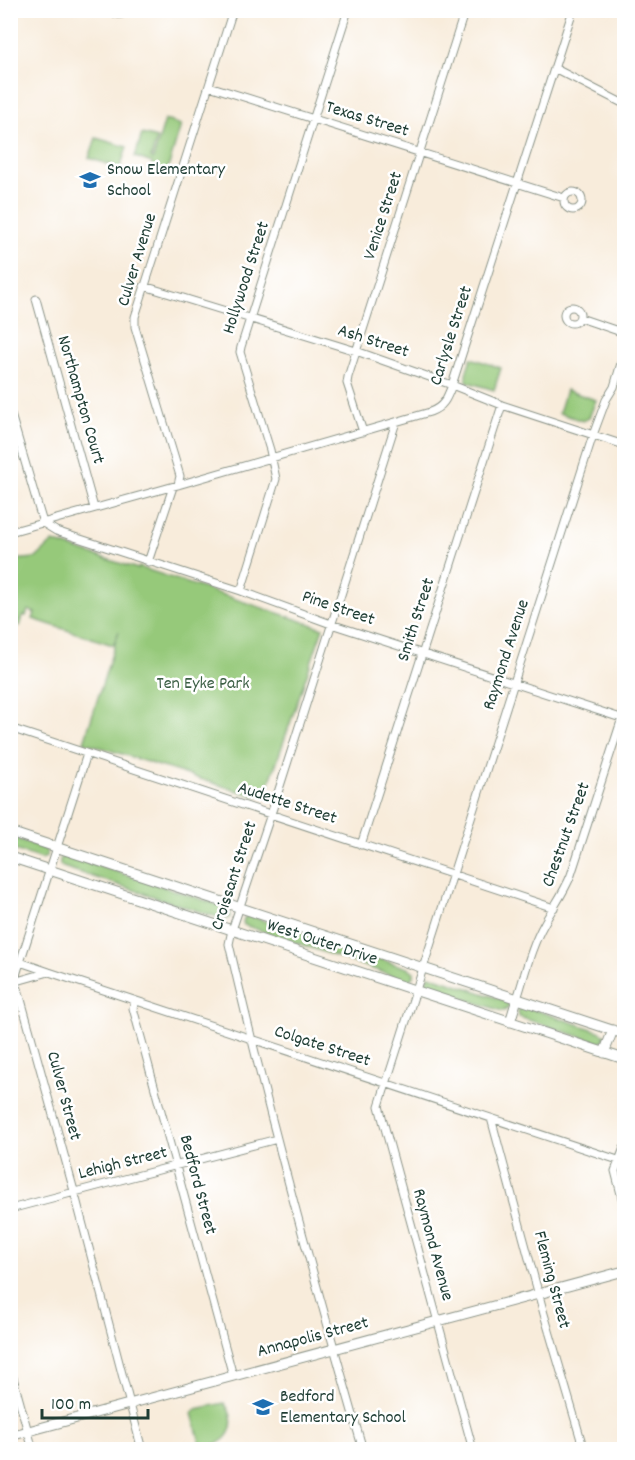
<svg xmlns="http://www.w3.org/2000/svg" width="635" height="1460" font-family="Dekko,sans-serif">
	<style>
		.green { fill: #96c97a; stroke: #5a8357; stroke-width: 1.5 }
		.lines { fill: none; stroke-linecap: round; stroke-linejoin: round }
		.street-casing { stroke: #8c9488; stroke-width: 9 }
		.secondary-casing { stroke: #8c9488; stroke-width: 11 }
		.street { stroke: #fff; stroke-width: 7 }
		.secondary { stroke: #fff; stroke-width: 9 }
		.labels { text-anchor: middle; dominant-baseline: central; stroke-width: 5; stroke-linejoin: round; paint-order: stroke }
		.street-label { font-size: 18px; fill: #1f3d34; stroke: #fff }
		.poi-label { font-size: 18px; fill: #1f3d34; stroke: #fff; text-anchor: start }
		.park-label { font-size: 18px; fill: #3d6046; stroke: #fff }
	</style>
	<rect width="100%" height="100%" fill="#fff"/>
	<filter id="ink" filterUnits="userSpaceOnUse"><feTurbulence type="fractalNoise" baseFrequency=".0167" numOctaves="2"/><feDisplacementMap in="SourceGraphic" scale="12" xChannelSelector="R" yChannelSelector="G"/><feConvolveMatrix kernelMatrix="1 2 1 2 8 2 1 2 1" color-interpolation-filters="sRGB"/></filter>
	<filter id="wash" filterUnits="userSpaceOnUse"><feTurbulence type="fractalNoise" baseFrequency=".008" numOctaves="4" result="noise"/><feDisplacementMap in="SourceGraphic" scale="24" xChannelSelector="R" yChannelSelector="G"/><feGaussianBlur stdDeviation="1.35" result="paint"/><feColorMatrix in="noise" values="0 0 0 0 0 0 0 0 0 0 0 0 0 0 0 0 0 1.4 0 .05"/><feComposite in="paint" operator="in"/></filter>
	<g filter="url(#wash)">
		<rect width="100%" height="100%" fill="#f8ecdb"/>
		<path class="green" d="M165 120 181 125 166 175C159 173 151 172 152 163L135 157 142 134 157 138 151 158 153 159Z
			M96 138 127 147 120 168 89 158Z
			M471 358 501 368 494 390 468 382C463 375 469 366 471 358Z
			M566 390 596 400 589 418 583 421 559 413Z
			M53 542 138 569 139 567 323 628 267 790 260 795 254 796 84 742 119 631 113 645 33 619 35 613 28 610 26 616H23L20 620H22L20 626 11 623V560L36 558Z
			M11 837 43 848 46 850 47 856 42 859 11 849Z
			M66 855 228 908 230 910V917L228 919H223L63 867 60 865V859L63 856Z
			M250 916 410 969 414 972V976L409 980H405L244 925 243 922 245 917Z
			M429 976H432L506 1001 509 1004C508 1009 506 1011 502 1011L428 987 426 982Z
			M523 1006 601 1032 605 1036C604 1040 602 1043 597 1042L519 1017 518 1011Z
			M224 1403C241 1423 228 1448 201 1446L192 1413 196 1409Z"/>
	</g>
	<g filter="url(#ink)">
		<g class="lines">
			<g class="street-casing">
				<path id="street" d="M100 10C113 14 120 17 132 10
					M554 68 624 104
					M209 86 564 198
					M564 201a9 9 0 1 1 18 0a9 9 0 1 1-18 0Z
					M144 286 356 351 452 385 502 405 624 445
					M36 299 94 508
					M564 315a8 8 0 1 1 16 0a8 8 0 1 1-16 0Z
					M580 318 624 333
					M10 411 43 523 56 531 241 591 331 624 624 719
					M363 432 347 383 348 377 465 10
					M178 485 180 476 135 327V317L233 10
					M10 532 178 485 430 412C444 407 447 398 452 385L573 10
					M148 562 173 487
					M241 591 276 479 270 450 240 352 241 347 348 10
					M10 728 554 908
					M87 754 15 978 74 1191 142 1450
					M361 845 502 405
					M20 962 49 972
					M10 983 49 972 55 974 624 1162
					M517 999C525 974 531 947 544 924 553 907 564 893 571 875L624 712
					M135 1001 133 1008 233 1376
					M491 1118 544 1314 584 1450
					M624 1148 615 1171 624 1206
					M10 1209 277 1139
					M10 1367 33 1450
					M363 1450C315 1282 268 1114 229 944L232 930 274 805 396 422
					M473 1450 379 1106 593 435 606 400 614 387 624 353"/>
			</g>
			<g class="secondary-casing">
				<path id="secondary" d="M10 832 624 1034
					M10 857 624 1059
					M510 1022 517 999
					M604 1053 613 1030
					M10 1436 624 1271"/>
			</g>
			<use href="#street" class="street"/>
			<use href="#secondary" class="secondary"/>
		</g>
	</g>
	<defs>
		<g id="school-bare" transform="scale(1.62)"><path d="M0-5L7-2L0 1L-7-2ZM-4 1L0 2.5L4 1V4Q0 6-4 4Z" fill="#1f6fb2" stroke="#fff" stroke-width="2.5" paint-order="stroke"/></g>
	</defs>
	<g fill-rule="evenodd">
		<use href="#school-bare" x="90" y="180"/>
		<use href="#school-bare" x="263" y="1407"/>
	</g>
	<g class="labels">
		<g class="street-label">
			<text transform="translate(367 120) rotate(17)">Texas Street</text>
			<text transform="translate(384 216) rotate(-72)">Venice Street</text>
			<text transform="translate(138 260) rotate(-73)">Culver Avenue</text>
			<text transform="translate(247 278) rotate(-72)">Hollywood Street</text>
			<text transform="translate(452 336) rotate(-72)">Carlysle Street</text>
			<text transform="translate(373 342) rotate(18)">Ash Street</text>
			<text transform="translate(80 400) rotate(74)">Northampton Court</text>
			<text transform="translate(338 609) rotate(19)">Pine Street</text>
			<text transform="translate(417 620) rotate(-72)">Smith Street</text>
			<text transform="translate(507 655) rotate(-72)">Raymond Avenue</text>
			<text transform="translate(287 804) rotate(18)">Audette Street</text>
			<text transform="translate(567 835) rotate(-70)">Chestnut Street</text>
			<text transform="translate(235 876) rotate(-72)">Croissant Street</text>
			<text transform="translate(322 943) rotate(18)">West Outer Drive</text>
			<text transform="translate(322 1047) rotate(18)">Colgate Street</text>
			<text transform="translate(63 1096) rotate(75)">Culver Street</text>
			<text transform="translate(123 1164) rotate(-14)">Lehigh Street</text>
			<text transform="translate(197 1185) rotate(75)">Bedford Street</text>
			<text transform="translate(432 1245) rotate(75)">Raymond Avenue</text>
			<text transform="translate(551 1280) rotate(75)">Fleming Street</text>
			<text transform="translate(313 1338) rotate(-15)">Annapolis Street</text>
		</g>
		<g class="poi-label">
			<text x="107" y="170">Snow Elementary<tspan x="107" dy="21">School</tspan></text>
			<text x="280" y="1397">Bedford<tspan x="280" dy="21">Elementary School</tspan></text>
		</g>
		<g class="park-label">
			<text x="203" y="684">Ten Eyke Park</text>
		</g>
	</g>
	<rect width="635" height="1460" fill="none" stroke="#fff" stroke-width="36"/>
	<path d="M42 1409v9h106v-9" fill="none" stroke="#1f3d34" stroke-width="3"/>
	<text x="51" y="1409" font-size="18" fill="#1f3d34" stroke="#ffffff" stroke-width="4.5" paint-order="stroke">100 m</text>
</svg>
